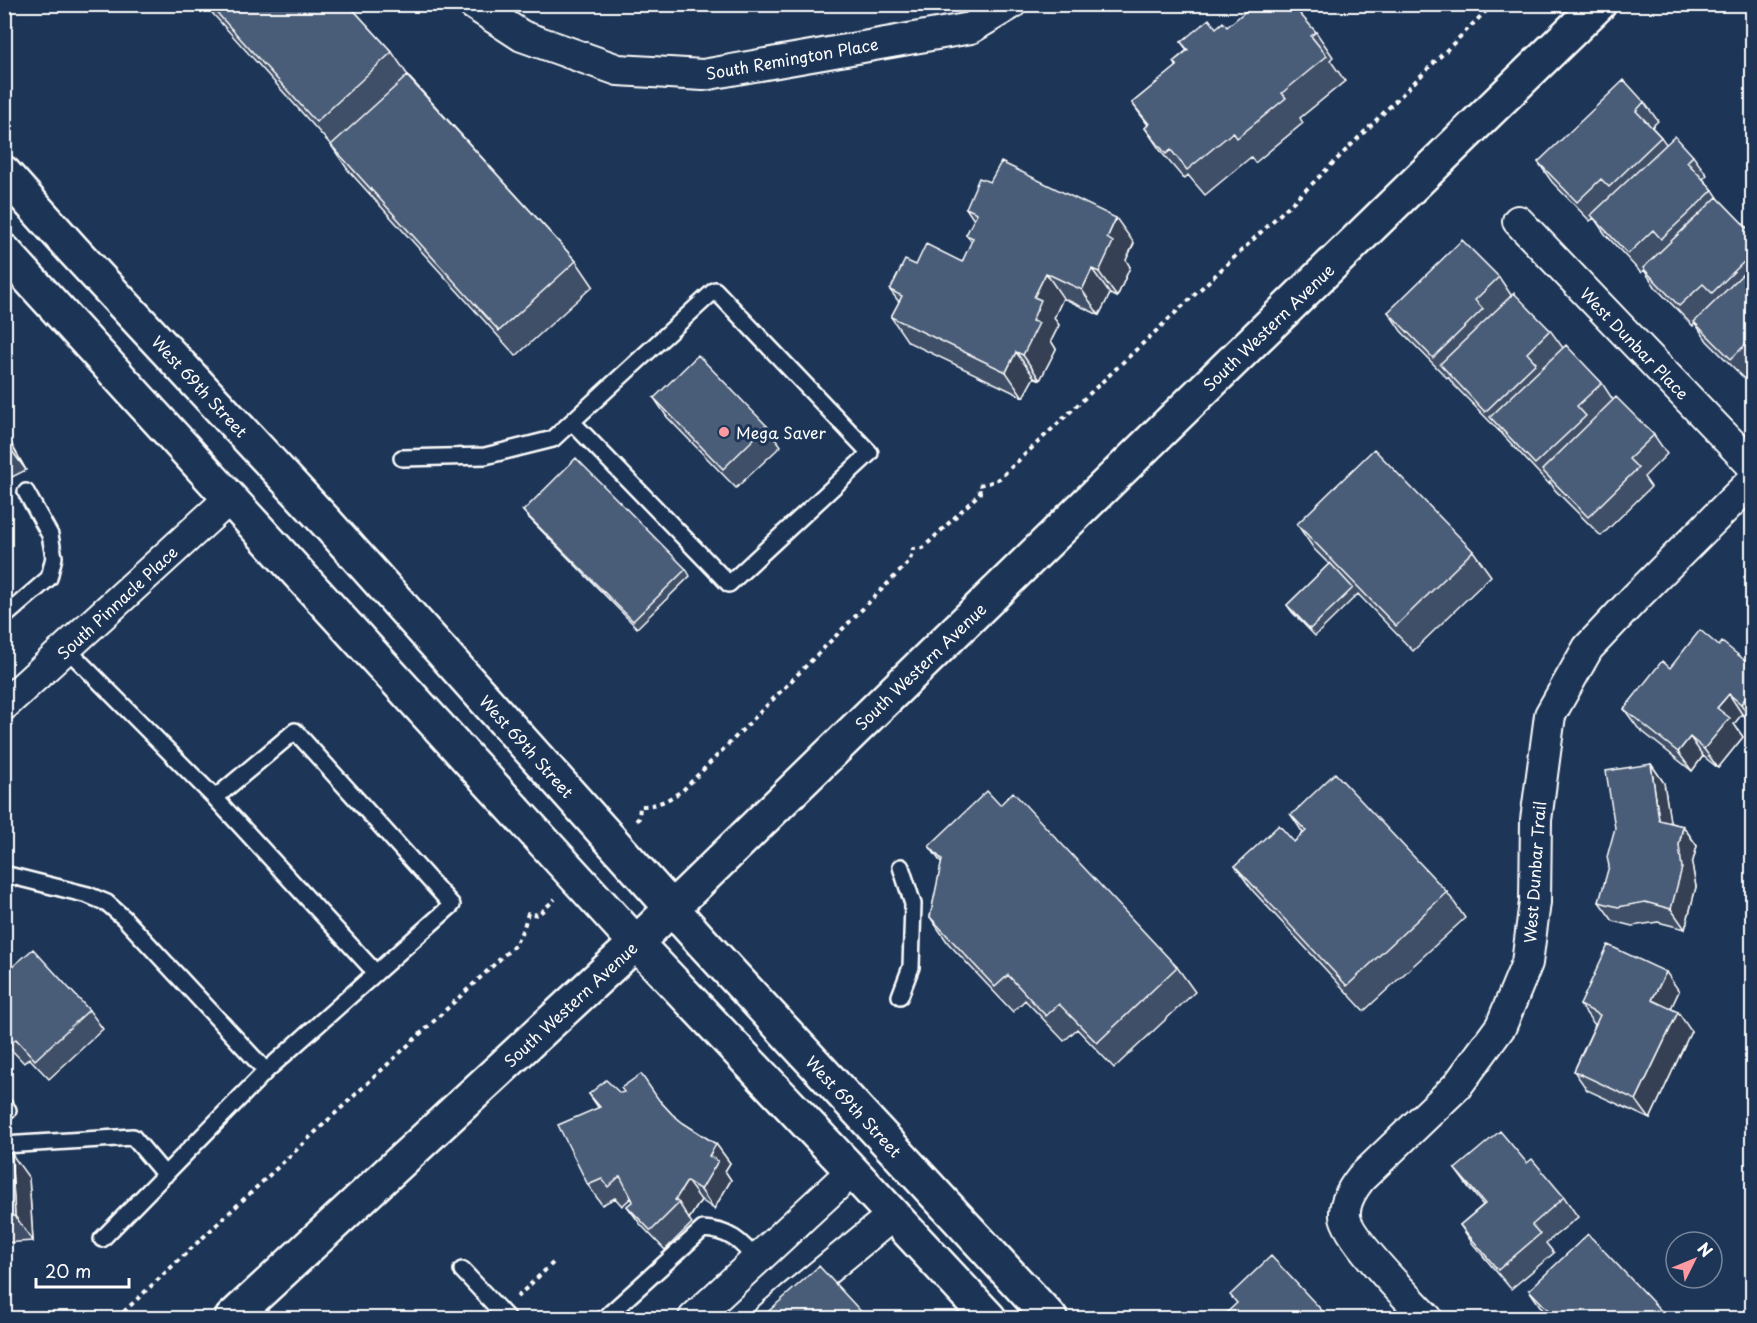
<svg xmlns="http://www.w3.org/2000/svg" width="1757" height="1323" font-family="'Playpen Sans',sans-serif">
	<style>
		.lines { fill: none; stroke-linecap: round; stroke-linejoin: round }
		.service-casing { stroke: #fff; stroke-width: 20 }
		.minor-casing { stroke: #fff; stroke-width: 34 }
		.tertiary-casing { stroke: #fff; stroke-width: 38 }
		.secondary-casing { stroke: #fff; stroke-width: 38 }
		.path { stroke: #fff; stroke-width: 4; stroke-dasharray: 4.5 4.5; stroke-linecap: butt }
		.service { stroke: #1d3557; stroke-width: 15 }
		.minor { stroke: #1d3557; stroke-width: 30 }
		.tertiary { stroke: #1d3557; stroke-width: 33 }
		.secondary { stroke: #1d3557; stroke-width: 33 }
		.wall { fill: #405068; stroke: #fff; stroke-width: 1.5 }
		.shaded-wall { fill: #344155; stroke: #fff; stroke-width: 1.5 }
		.building { fill: #4a5d79; stroke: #fff; stroke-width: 1.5 }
		.poi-dot { fill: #ff9aa2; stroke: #1d3557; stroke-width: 2 }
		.labels { text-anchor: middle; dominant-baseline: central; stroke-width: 6; stroke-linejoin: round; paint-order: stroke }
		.street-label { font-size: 16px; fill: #fff; stroke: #1d3557 }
		.poi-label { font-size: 16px; fill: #fff; stroke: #1d3557; text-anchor: start }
	</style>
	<rect width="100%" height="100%" fill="#1d3557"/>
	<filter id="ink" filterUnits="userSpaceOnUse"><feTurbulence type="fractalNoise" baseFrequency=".0167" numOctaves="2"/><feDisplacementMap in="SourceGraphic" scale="12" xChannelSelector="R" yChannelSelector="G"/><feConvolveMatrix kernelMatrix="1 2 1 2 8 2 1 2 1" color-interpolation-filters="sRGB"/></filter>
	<g filter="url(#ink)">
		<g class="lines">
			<g class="service-casing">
				<path id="service" d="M402 458 485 456 553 439 715 290 870 453 729 584 572 422
					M4 617 49 578 54 557 50 535 26 492
					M67 649 215 798 376 973
					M4 874 88 895 107 903 124 918 266 1071
					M900 996 911 967 913 904 901 867
					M4 1106 8 1110
					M4 1145 133 1137 165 1175
					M102 1239 266 1071 452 905 295 731 215 798
					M462 1270 507 1318
					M605 1318 703 1229C728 1230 742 1241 756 1261"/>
			</g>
			<g class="minor-casing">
				<path id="minor" d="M473 4 522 36 618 70 703 75 971 28 1011 4
					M1518 221 1752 465
					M4 705 229 499
					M694 1318 852 1171
					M769 1318 792 1298 893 1215
					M1427 1318C1410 1300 1347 1237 1345 1216 1344 1203 1353 1188 1361 1178L1457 1086 1501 1026 1527 963 1535 902 1536 820 1550 715 1588 648 1636 597 1752 481"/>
			</g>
			<g class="tertiary-casing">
				<path id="tertiary" d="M232 1318 636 943"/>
			</g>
			<g class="secondary-casing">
				<path id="secondary" d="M4 173 73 250 326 522 703 943 1050 1318
					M4 251 636 943 852 1171 989 1318
					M636 943 1599 4"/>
			</g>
			<path class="path" d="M636 821 639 818 640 806C658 806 668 800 683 790L905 566 910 560 913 549 923 548 980 493 979 485 989 483 1000 478 1311 185 1493 4
				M517 1297 556 1260
				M117 1318 515 945 524 927 528 913 538 915 555 899"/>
			<use href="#service" class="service"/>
			<use href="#minor" class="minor"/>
			<use href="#tertiary" class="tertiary"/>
			<use href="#secondary" class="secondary"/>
		</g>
		<path class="wall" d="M204 4H348L392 52 409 77 576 261 593 286 516 356 348 170 331 145Z
			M704 4H714L713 7Z
			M1289 9 1316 32 1333 57 1330 60 1345 81 1300 118 1303 123 1255 163 1251 157 1205 195 1188 175 1184 179 1162 153 1145 128 1148 125 1132 103 1176 67 1173 62 1187 50 1181 42 1216 28 1227 27Z
			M1644 102 1658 121 1652 127 1661 137 1666 144 1693 156 1707 175 1703 179 1713 190 1719 199 1752 233V370L1744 378 1707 341 1695 323 1693 326 1656 288 1644 270 1641 273 1605 234 1594 218 1590 221 1552 182 1538 162Z
			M966 208 1134 243 1126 260 1130 267 1117 297 1110 294 1099 315 1063 298 1054 318 1059 325 1051 341 1056 349 1040 380 1034 377 1023 397 908 342 891 317 899 302 890 290 916 265 962 262 972 242 966 235 974 220Z
			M1499 277 1511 295 1550 330 1563 348 1602 383 1613 400 1654 435 1667 454 1644 477 1651 487 1601 536 1555 490 1550 482 1549 484 1504 436 1499 430V431L1453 384 1448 377 1447 378 1401 331 1388 312Z
			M654 398 767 426 781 446 736 488 667 417Z
			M4 431 26 470 4 481Z
			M523 511 686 569 690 576 637 628 528 517Z
			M1297 524 1473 551 1491 576 1413 651 1358 594 1315 636 1292 612 1287 605 1329 564 1314 549Z
			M1719 646 1752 666V722L1742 714 1734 724 1743 737 1718 768 1703 756 1692 771 1638 728 1624 709 1670 668Z
			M1651 764 1664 783 1670 823 1683 826 1697 846 1692 864 1696 887 1685 929 1658 922 1632 926 1613 921 1599 902Z
			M1000 805 1177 967 1195 992 1114 1068 1077 1029 1064 1041 1025 1000 1013 1012 948 943 930 917 942 864 929 846Z
			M1291 815 1447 892 1465 918 1364 1011 1253 891 1235 866 1294 842 1303 833Z
			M4 974 89 1010 103 1029 49 1079 29 1058 24 1063 4 1042Z
			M1679 991 1671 1008 1691 1031 1650 1119 1587 1090 1574 1071 1595 1025 1580 1005Z
			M620 1093 660 1101 672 1114 683 1123 716 1144 730 1163 725 1171 731 1180 714 1209 701 1200 689 1219 692 1223 665 1250 641 1225 627 1206 633 1201 631 1198 622 1206 615 1198 602 1205 588 1185 598 1107 589 1094Z
			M4 1153 29 1178 33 1241 4 1243Z
			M1455 1169 1564 1197 1578 1217 1546 1243 1554 1253 1511 1289 1473 1244 1460 1225 1483 1205 1469 1188Z
			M1529 1290 1668 1318H1551L1542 1309Z"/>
		<path class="shaded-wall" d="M1116 218 1134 243 1126 260 1130 267 1117 297 1099 272 1107 238Z
			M1092 269 1110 294 1099 315 1082 290Z
			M1046 273 1063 298 1054 318 1059 325 1051 341 1056 349 1040 380 1023 355 1032 321 1034 297Z
			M1016 352 1034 377 1023 397 1006 372Z
			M4 431 26 470 12 451 4 437Z
			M1752 690V721L1741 704Z
			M1729 694 1742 714 1734 724 1743 737 1718 768 1704 749 1717 708Z
			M1690 737 1703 756 1692 771 1678 752Z
			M1651 764 1664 783 1673 840 1659 820Z
			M1683 826 1697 846 1692 864 1696 887 1685 929 1671 909 1679 845Z
			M1666 972 1679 991 1666 1019 1652 1000Z
			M1678 1012 1691 1031 1650 1119 1636 1100Z
			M716 1144 730 1163 725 1171 731 1180 714 1209 701 1190 709 1156Z
			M11 1153 29 1178 33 1241 15 1216Z
			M687 1181 701 1200 689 1219 679 1203 675 1200Z"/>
		<path class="building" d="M209 4H348L392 52 316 122Z
			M1254 4H1285L1289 9 1293 6 1316 32 1311 36 1327 56 1282 93 1286 98 1237 138 1233 132 1187 170 1171 150 1166 154 1145 128 1149 124 1132 103 1177 66 1173 62 1188 50 1181 42 1209 19 1216 28 1223 22 1227 27Z
			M407 76 576 261 499 331 331 145Z
			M1624 80 1644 102 1636 111 1661 137 1609 187 1601 179 1577 202 1538 162Z
			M1675 136 1693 156 1687 162 1713 190 1661 239 1653 230 1628 254 1591 215Z
			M1001 162 1116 218 1107 238 1113 242 1099 272 1092 269 1082 290 1046 273 1034 297 1041 300 1032 321 1039 323 1023 355 1016 352 1006 372 891 317 902 296 890 290 905 260 916 265 926 244 962 262 973 238 966 235 977 213 966 208 979 178 990 182Z
			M1717 197 1752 233V254L1712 293 1703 284 1679 306 1643 268Z
			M1462 240 1499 277 1475 300 1483 309 1433 358 1388 312Z
			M1752 265V338L1731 359 1694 322Z
			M1514 293 1550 330 1527 353 1536 363 1485 412 1440 364Z
			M1566 345 1602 383 1577 406 1586 416 1535 464 1490 417Z
			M698 355 767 426 723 469 654 398Z
			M1616 397 1654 435 1629 459 1638 468 1588 517 1542 470Z
			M4 437 12 451 4 455Z
			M1374 449 1473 551 1396 626 1297 524Z
			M576 458 686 569 633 621 523 511Z
			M1330 563 1353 588 1310 629 1287 605Z
			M1752 569V586L1744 577Z
			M1700 630 1719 646 1722 642 1752 666V690L1741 704 1729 694 1717 708 1730 718 1704 749 1690 737 1678 752 1624 709 1662 661 1670 668Z
			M1651 764 1659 820 1683 826 1679 845 1682 868 1671 909 1645 902 1618 907 1599 902 1609 866 1607 857 1615 828 1606 771Z
			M1335 773 1447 892 1347 986 1235 866 1279 825 1294 842 1306 831 1291 815Z
			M987 791 1000 805 1013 792 1177 967 1097 1043 1059 1004 1046 1016 1008 975 995 987 930 917 942 860 929 846Z
			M1608 945 1666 972 1652 1000 1678 1012 1636 1100 1574 1071 1600 1015 1580 1005Z
			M33 949 89 1010 35 1060 16 1039 11 1044 4 1037V974Z
			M641 1074 659 1100 672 1114 683 1123 716 1144 709 1156 718 1161 701 1190 687 1181 675 1200 679 1203 651 1231 627 1206 633 1201 620 1176 608 1187 602 1179 588 1185 558 1125 600 1107 589 1094 606 1080 620 1093 624 1092 621 1088Z
			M1500 1131 1527 1163 1532 1159 1564 1197 1532 1225 1540 1234 1498 1270 1460 1225 1485 1204 1455 1169Z
			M4 1153H11L15 1216H4Z
			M1588 1234 1668 1318H1556L1529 1290Z
			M1271 1256 1329 1318H1221L1237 1303 1230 1295Z
			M819 1266 867 1318H761Z"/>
	</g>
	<circle class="poi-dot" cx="724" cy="432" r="6"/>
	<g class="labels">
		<g class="street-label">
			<text transform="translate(792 58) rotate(-10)">South Remington Place</text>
			<text transform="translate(1268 327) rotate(-44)">South Western Avenue</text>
			<text transform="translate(1635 343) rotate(46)">West Dunbar Place</text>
			<text transform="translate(200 386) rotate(47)">West 69th Street</text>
			<text transform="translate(117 602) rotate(-43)">South Pinnacle Place</text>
			<text transform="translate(920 666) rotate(-44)">South Western Avenue</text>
			<text transform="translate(527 746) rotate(48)">West 69th Street</text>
			<text transform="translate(1534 872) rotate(-86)">West Dunbar Trail</text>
			<text transform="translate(570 1004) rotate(-43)">South Western Avenue</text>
			<text transform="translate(854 1106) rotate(47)">West 69th Street</text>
		</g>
		<g class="poi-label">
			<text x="736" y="432">Mega Saver</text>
		</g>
	</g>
	<rect width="1757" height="1323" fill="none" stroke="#1d3557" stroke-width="24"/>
	<rect x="12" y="12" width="1733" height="1299" fill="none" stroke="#fff" stroke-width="2" filter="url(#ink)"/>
	<g transform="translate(1694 1260) rotate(47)"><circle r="28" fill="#1d3557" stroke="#77869a" stroke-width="1.5"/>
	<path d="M0-4.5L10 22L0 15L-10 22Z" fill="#ff9aa2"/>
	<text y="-9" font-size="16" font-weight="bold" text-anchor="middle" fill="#ffffff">N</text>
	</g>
	<path d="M36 1278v9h93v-9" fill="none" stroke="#ffffff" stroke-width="3"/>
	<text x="45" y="1278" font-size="18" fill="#ffffff" stroke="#1d3557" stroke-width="4.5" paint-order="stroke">20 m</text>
</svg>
